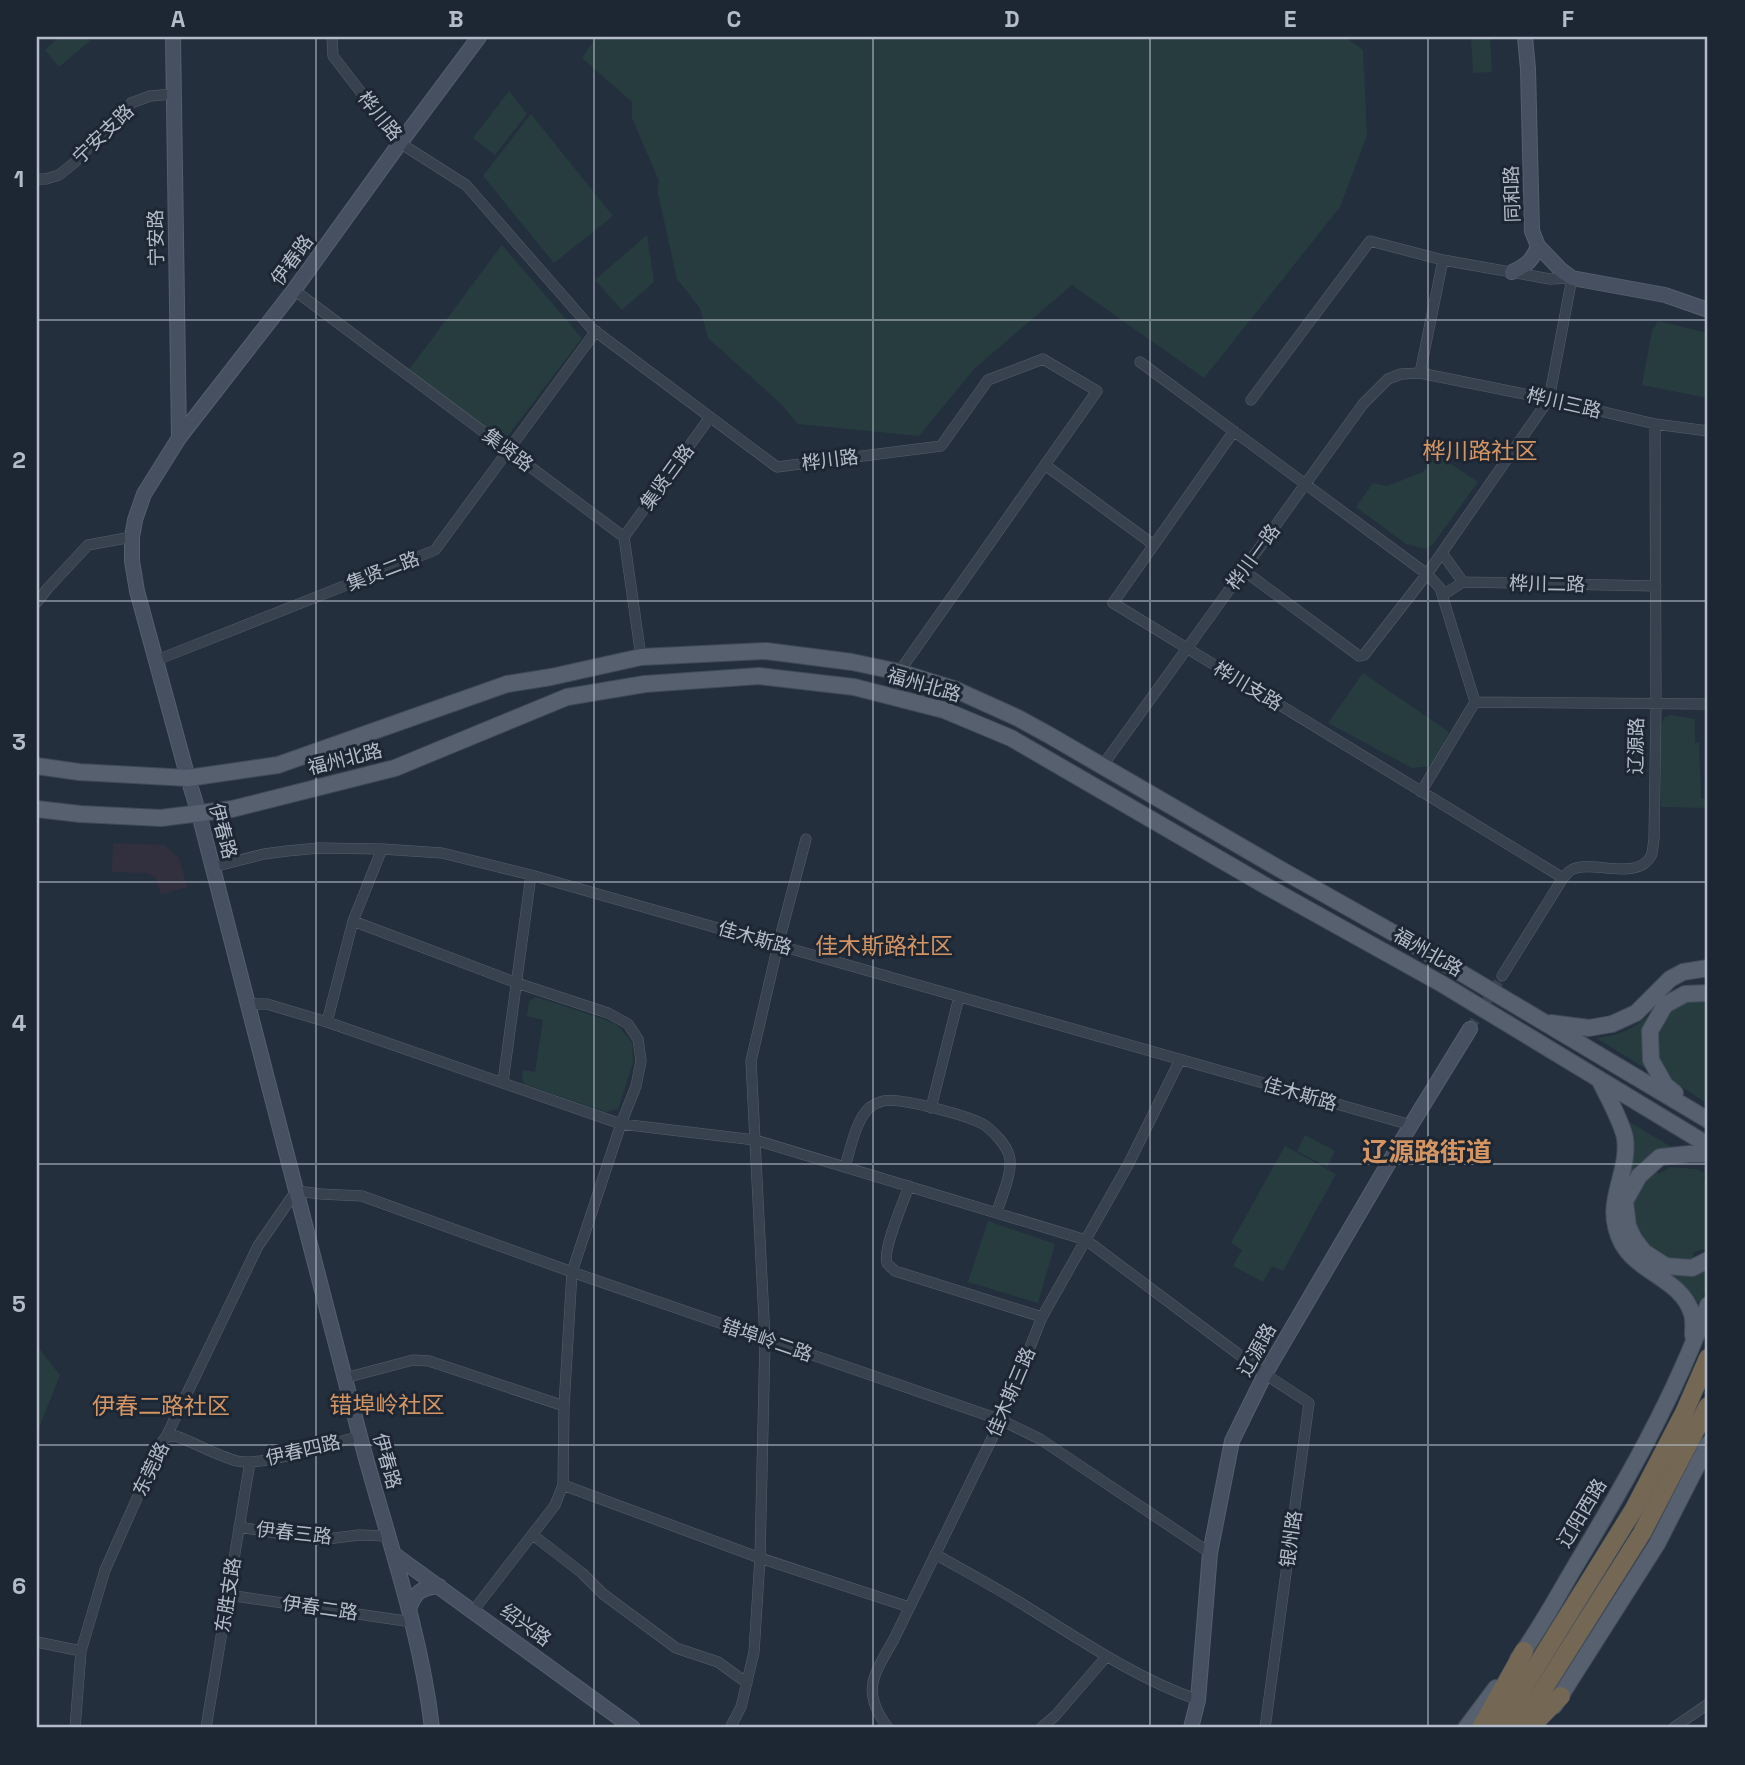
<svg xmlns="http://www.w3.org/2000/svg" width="1745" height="1765" font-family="'Space Grotesk','Noto Sans SC',sans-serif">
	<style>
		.medical { fill: #32303f }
		.green { fill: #263c3f }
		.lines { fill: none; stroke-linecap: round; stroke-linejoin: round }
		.street-tunnel { stroke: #3a4453; stroke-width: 10; stroke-dasharray: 10 5; stroke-linecap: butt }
		.street-casing { stroke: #565f6c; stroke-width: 11 }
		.secondary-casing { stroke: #565f6c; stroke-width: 16 }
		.primary-casing { stroke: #414a57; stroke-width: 18 }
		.highway-casing { stroke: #434c59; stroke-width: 19 }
		.street { stroke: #38414e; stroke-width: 10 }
		.secondary { stroke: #465061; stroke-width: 14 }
		.primary { stroke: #56606e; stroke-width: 16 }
		.highway { stroke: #746855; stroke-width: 18 }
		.grid { fill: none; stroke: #b4bcc9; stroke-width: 2; stroke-opacity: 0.55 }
		.labels { text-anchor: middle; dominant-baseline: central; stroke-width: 6; stroke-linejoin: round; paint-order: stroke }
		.street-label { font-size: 19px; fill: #b4bcc9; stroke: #1d2633 }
		.quarter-label { font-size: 23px; fill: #d59563; stroke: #1d2633 }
		.district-label { font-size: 26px; font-weight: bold; fill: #d59563; stroke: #1d2633 }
		.neatline { fill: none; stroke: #b4bcc9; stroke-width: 2.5 }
		.grid-label { font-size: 23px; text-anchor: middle; font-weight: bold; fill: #b4bcc9 }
	</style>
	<rect width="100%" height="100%" fill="#242f3e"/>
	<path class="medical" d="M113 843 165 845 179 858 187 887 161 894 156 878 148 873 112 872Z"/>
	<path class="green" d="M59 37H87L90 41 59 67 45 50Z
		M596 37H1345L1363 50 1367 135 1340 207 1204 378 1072 285 974 369 919 436 798 424 779 402 708 338 700 308 677 279 657 189 659 181 632 118V102L582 58Z
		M1471 37H1490L1492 72 1473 73Z
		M509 91 527 114 495 155 473 138Z
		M531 114 613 216 554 263 483 176Z
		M647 235 654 282 622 310 595 280Z
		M502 245 582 338 504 441 408 371Z
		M1658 321 1708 333V398L1642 385 1652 331Z
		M1437 455 1478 482 1433 544 1425 549 1406 544 1356 507 1373 483 1387 486 1423 472Z
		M1363 673 1449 732 1432 766 1412 768 1328 723Z
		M1670 715 1695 719V743L1699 742 1701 798 1708 800V808L1661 807 1660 728 1664 718Z
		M536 997 604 1019 618 1026 632 1042 633 1063 618 1109 606 1112 524 1084 522 1077 523 1070 535 1072 543 1020 527 1016 529 1001Z
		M1708 999V1104L1670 1079 1658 1058 1657 1034 1671 1010 1687 1000Z
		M1655 1010C1646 1032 1640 1047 1648 1070L1596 1038C1623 1035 1635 1028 1655 1010Z
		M1626 1120 1673 1148C1648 1155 1642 1159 1625 1180Z
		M1305 1135 1335 1151 1327 1167 1297 1151Z
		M1285 1146 1336 1174 1283 1271 1272 1266 1263 1282 1233 1266 1242 1250 1231 1243Z
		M1671 1167 1696 1169 1705 1173 1703 1180 1708 1182V1247L1705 1249 1693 1252V1262C1685 1261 1674 1261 1666 1258 1653 1253 1645 1245 1638 1233 1625 1208 1636 1188 1656 1170L1658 1174Z
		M988 1221 1055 1244 1038 1303 968 1282Z
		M1708 1268V1282L1701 1302H1696L1686 1288 1672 1275Z
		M37 1346 60 1375 37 1433Z"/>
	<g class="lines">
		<path class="street-tunnel" d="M1470 1029 1502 976"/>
		<g class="street-casing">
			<path id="street" d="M332 37 333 56 400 143 466 185 591 328 777 467 941 446 988 380 1043 359 1097 391 899 672 893 697
				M37 179H46L59 175 74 163 131 103 150 96 173 94
				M294 290 624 537 641 657
				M1140 362 1427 574 1440 588 1475 702 1421 792
				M1251 400 1370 241 1443 260
				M1234 431 1113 603 1563 878
				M1045 465 1154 545
				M624 537 710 417
				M1442 553 1463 582
				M1243 570 1359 656 1364 655 1427 574 1549 399 1572 278 1550 279 1443 260 1420 373
				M1443 595 1463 582 1656 586
				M37 602 48 588 88 545 132 537
				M157 660 435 550 596 331
				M1475 702 1708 704
				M1103 765 1363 404 1388 379 1401 374 1420 373 1549 399 1655 424 1708 431
				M213 867 264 854 287 851 319 848 382 849 442 853 531 875 1411 1125
				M353 921 517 983 608 1013 628 1024 638 1039 641 1061 636 1086 621 1124 572 1272 564 1406 563 1485 555 1505 542 1522 473 1611
				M1502 976 1563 878C1566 875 1568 872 1571 870 1591 859 1637 882 1651 856 1653 852 1653 844 1654 839L1656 705 1655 424
				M248 1004H267L327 1022 621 1124 755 1140 1086 1240 1265 1374 1309 1403 1265 1728
				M327 1022 353 921 382 849
				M503 1082 531 875
				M931 1108 959 997
				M845 1167C850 1150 856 1120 869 1108 873 1105 879 1102 883 1101 900 1097 971 1116 986 1126 995 1133 1006 1145 1009 1155 1014 1170 1001 1198 997 1212
				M909 1186C904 1200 882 1251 887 1263 889 1266 893 1269 895 1271L1042 1317
				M345 1378 413 1360 429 1361 564 1406
				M166 1437 176 1436C195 1443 218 1456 237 1461 260 1467 334 1443 360 1436
				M563 1485 760 1558 909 1607
				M239 1527 319 1540 359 1535 389 1536
				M533 1535 582 1573 603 1594 676 1648 718 1662 747 1683
				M935 1554C963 1570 991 1585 1019 1602 1078 1638 1133 1677 1198 1700
				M228 1595 412 1622
				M37 1642 81 1651
				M75 1728 81 1651 105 1570 162 1442 166 1437 258 1246 296 1191 321 1194 362 1196 572 1272 1001 1420 1040 1439 1210 1553
				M206 1728 250 1462
				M730 1728 741 1707 754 1652 760 1558 765 1339 751 1061 778 945 806 839
				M888 1728C860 1690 874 1675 894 1639L1001 1420 1042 1317 1128 1165 1180 1060
				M1041 1728 1055 1716 1106 1657
				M1673 1728 1708 1704"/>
		</g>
		<g class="secondary-casing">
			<path id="secondary" d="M173 37 179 438
				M1525 37 1528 69 1532 231 1538 246 1561 270 1572 278 1665 295 1708 310
				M1512 272C1526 266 1533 260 1538 246
				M395 1555 633 1728
				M409 1609C415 1592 421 1588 439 1586
				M432 1728C420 1624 383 1526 357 1425 304 1221 251 1018 199 814L188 778 137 591 132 561V537L135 520 144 494 179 438 294 290 400 143 479 37
				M1191 1728 1198 1700 1210 1553 1232 1441 1265 1374 1411 1125 1470 1029"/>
		</g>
		<g class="primary-casing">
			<path id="primary" d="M37 766 79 772 188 778 278 765 507 684 551 677 641 657 766 651 852 662 899 672 954 689 1018 718 1049 735 1278 868 1406 940 1708 1120
				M37 809 80 814 161 818 232 809 395 768 567 697 645 684 759 676 854 687 944 710 1011 738 1266 886 1442 984 1708 1145
				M1551 1023 1589 1028 1612 1024 1636 1013 1670 979 1683 972 1708 968
				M1599 1079C1607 1095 1622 1122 1625 1138 1630 1176 1601 1203 1622 1243 1639 1274 1682 1279 1692 1314 1694 1321 1693 1328 1693 1336
				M1675 1093 1665 1085 1651 1060 1650 1031 1665 1005 1685 994 1708 993
				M1708 1154H1689L1660 1157 1639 1176 1625 1201 1628 1226 1634 1239 1644 1252 1666 1266 1692 1268 1708 1260
				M1518 1659C1540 1629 1558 1595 1577 1563 1627 1480 1675 1396 1708 1305
				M1554 1706 1657 1544 1708 1444
				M1466 1728 1496 1688"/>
		</g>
		<g class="highway-casing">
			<path id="highway" d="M1481 1728 1524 1651
				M1498 1728 1634 1509 1684 1413 1708 1358
				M1519 1728 1642 1533 1708 1406
				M1530 1728 1561 1696"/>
		</g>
		<use href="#street" class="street"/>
		<use href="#secondary" class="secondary"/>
		<use href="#primary" class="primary"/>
		<use href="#highway" class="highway"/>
	</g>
	<path class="grid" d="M316 37V1728M594 37V1728M873 37V1728M1150 37V1728M1428 37V1728M37 320H1708M37 601H1708M37 882H1708M37 1164H1708M37 1445H1708"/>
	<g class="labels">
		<g class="street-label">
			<text transform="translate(380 116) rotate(51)">桦川路</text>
			<text transform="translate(103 134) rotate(-44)">宁安支路</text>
			<text transform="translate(1512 194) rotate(-92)">同和路</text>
			<text transform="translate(156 238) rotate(-91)">宁安路</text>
			<text transform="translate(292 260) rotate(-54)">伊春路</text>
			<text transform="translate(1564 403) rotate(13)">桦川三路</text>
			<text transform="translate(508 450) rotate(37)">集贤路</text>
			<text transform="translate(830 460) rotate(-7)">桦川路</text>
			<text transform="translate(667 477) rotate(-54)">集贤三路</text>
			<text transform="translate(1253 557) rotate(-54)">桦川一路</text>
			<text transform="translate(383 571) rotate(-21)">集贤二路</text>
			<text transform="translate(1547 584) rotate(1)">桦川二路</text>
			<text transform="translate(924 685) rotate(16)">福州北路</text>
			<text transform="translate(1248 686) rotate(31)">桦川支路</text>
			<text transform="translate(1636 746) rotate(-89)">辽源路</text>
			<text transform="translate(345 759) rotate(-14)">福州北路</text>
			<text transform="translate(223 831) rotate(75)">伊春路</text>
			<text transform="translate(755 938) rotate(16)">佳木斯路</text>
			<text transform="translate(1428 952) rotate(30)">福州北路</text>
			<text transform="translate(1300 1094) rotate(16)">佳木斯路</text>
			<text transform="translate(767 1340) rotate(19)">错埠岭二路</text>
			<text transform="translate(1257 1350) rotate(-61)">辽源路</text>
			<text transform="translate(1011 1392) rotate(-67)">佳木斯三路</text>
			<text transform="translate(303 1450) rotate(-13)">伊春四路</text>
			<text transform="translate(387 1461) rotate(74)">伊春路</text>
			<text transform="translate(151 1469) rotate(-64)">东莞路</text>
			<text transform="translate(1582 1513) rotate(-59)">辽阳西路</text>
			<text transform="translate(294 1533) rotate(6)">伊春三路</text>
			<text transform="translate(1291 1539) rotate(-82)">银州路</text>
			<text transform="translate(228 1595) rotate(-81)">东胜支路</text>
			<text transform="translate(320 1608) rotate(8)">伊春二路</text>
			<text transform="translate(526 1625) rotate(36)">绍兴路</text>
		</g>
		<g class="quarter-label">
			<text x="1480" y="451">桦川路社区</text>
			<text x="884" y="946">佳木斯路社区</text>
			<text x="387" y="1405">错埠岭社区</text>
			<text x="161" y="1406">伊春二路社区</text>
		</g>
		<g class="district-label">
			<text x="1427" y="1152">辽源路街道</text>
		</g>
	</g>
	<rect width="1745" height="1765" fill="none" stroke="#1d2633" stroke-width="77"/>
	<rect x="38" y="38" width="1668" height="1688" class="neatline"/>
	<g class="grid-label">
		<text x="178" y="27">A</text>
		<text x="456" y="27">B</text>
		<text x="734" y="27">C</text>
		<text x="1012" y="27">D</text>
		<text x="1290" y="27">E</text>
		<text x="1568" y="27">F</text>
		<text x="19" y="187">1</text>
		<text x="19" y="468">2</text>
		<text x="19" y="750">3</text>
		<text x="19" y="1031">4</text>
		<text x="19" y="1312">5</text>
		<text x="19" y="1594">6</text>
	</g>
</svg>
